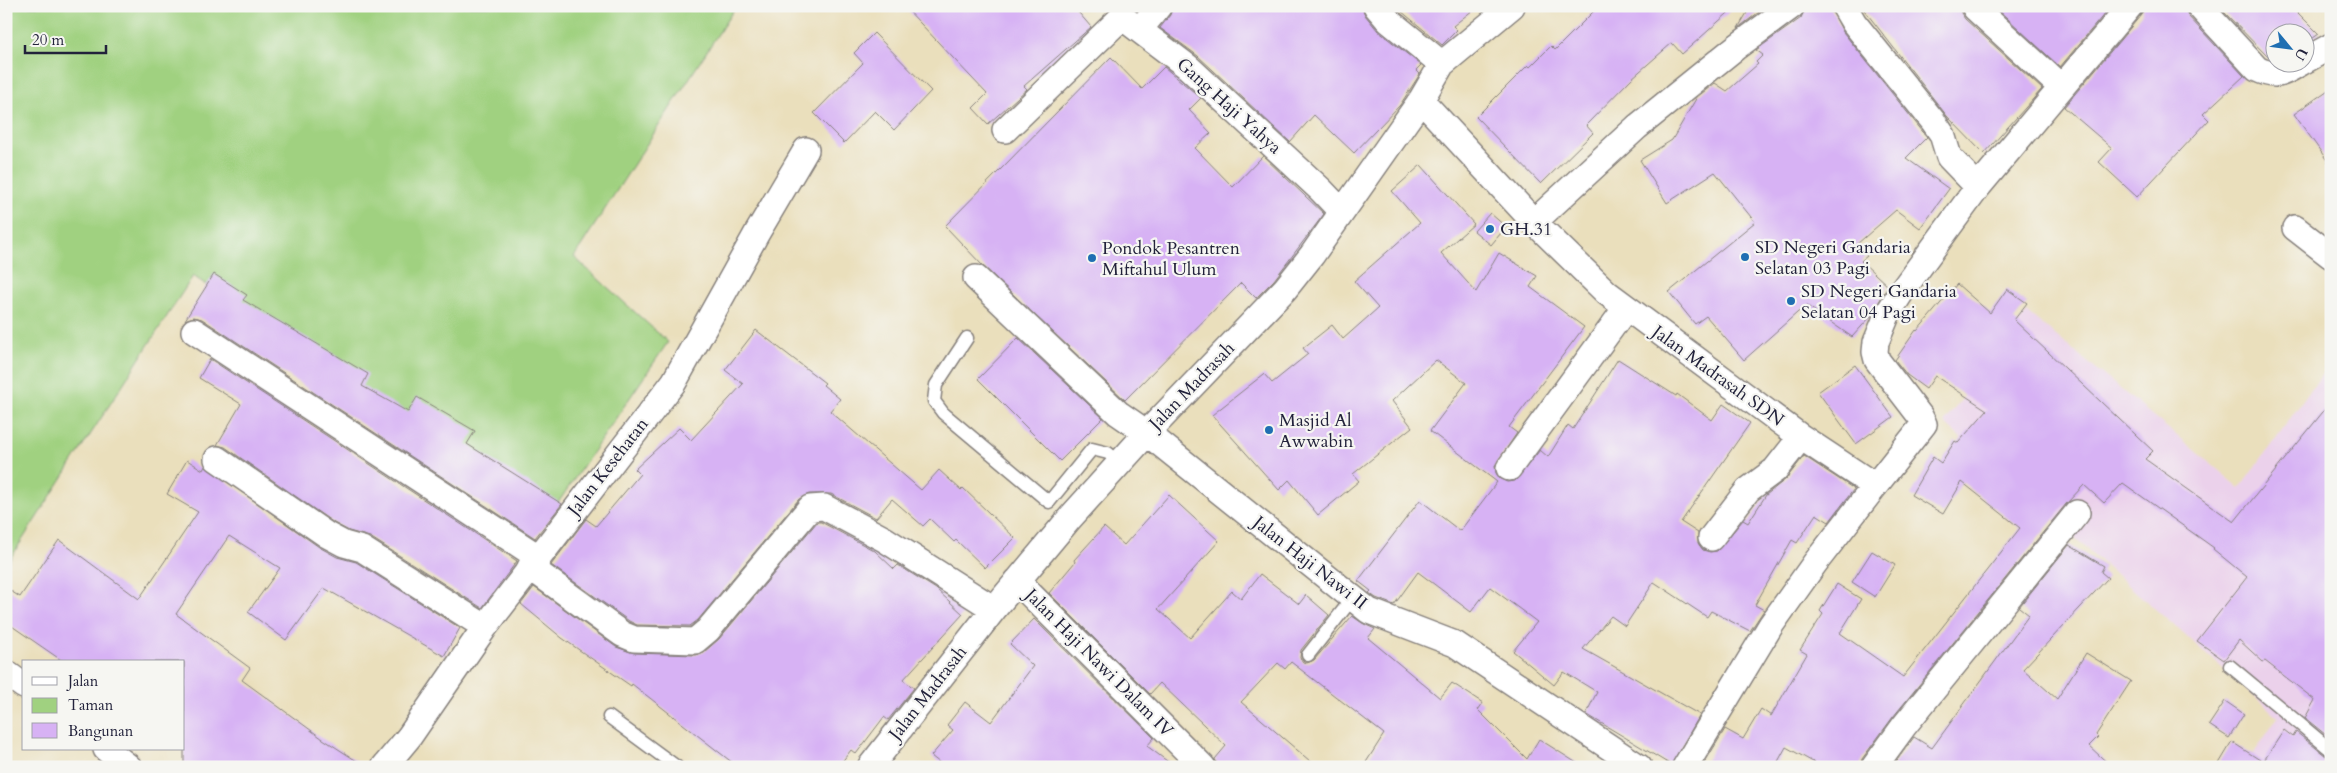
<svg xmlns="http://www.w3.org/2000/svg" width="2337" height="773" font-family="Cardo,serif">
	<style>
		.built { fill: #ebd1eb }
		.green { fill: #a0d180; stroke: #617a5e }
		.building { fill: #d7b2f4 }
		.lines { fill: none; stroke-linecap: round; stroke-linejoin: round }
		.lane-casing { stroke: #86807c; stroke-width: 15 }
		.street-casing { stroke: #86807c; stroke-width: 28 }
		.lane { stroke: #fff; stroke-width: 12 }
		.street { stroke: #fff; stroke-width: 25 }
		.poi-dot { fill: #1f6fb2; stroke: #f6f6f2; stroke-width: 2 }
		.labels { text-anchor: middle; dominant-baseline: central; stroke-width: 4.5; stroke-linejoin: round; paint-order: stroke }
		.street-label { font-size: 18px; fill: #22223b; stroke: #f6f6f2 }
		.poi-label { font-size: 18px; fill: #22223b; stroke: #f6f6f2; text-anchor: start }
	</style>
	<rect width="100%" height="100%" fill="#f6f6f2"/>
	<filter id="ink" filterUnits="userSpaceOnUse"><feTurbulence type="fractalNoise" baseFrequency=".02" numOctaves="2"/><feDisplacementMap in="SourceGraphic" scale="10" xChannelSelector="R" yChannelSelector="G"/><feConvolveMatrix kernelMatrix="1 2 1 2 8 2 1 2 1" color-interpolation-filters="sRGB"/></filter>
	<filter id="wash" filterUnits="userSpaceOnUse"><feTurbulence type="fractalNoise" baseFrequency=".0096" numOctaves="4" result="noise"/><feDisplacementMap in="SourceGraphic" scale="20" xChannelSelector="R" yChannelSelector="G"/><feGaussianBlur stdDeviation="1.12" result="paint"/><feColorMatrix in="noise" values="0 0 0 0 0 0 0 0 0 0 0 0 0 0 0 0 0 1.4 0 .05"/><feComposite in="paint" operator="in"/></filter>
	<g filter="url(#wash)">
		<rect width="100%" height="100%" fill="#eadfbc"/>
		<path class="built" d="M2027 312 2240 488 2331 362V767H2245L2278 717 1944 423Z"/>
		<path class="green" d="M6 6H736L574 257 668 342 551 513 193 276 6 565Z"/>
		<g id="blocks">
			<path class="building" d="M904 6H1073L1091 27 1024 86 1027 89 988 124 973 108 987 94Z
				M1173 6H1362L1365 15 1378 31 1421 65 1416 70 1420 74 1400 105 1354 153 1314 115 1290 142 1198 56 1160 28 1170 15Z
				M1395 6H1478L1453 26 1457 30 1442 45Z
				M1599 6H1736L1682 54 1672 43 1631 79 1586 125 1593 133 1541 184 1476 117 1528 65 1530 67 1551 46 1555 50Z
				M1751 6H1767L1738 28Z
				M1806 6H1830L1843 32 1927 137 1906 158 1949 189 1920 228 1896 210 1857 244 1867 256 1861 261 1888 286 1871 316 1852 337 1806 305 1744 360 1706 316 1695 324 1669 292 1755 222 1715 172 1667 203 1640 160 1672 140 1697 97 1715 83 1727 91 1758 64 1756 62 1763 55 1756 50 1801 18Z
				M1861 6H1961V13L1965 19 2042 89 1984 154 1947 116Z
				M1994 6H2111L2060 67Z
				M2144 6H2185L2188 16 2244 76 2203 114 2209 120 2137 197 2099 162 2112 148 2064 107 2141 15Z
				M2224 6H2291L2319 34 2304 44V32H2274V60L2269 58 2221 9Z
				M874 33 931 91 894 130 875 111 844 143 814 113 863 63 854 53Z
				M1111 57 1142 89 1164 67 1201 98 1189 110 1211 133 1195 148 1233 187 1263 156 1324 214 1274 280 1256 298 1241 283 1125 400 983 266 945 226Z
				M2331 88V166L2294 114Z
				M1421 165 1474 224 1441 253 1476 292 1499 253 1537 276 1530 287 1584 327 1509 427 1517 433 1495 466 1496 473 1500 479 1507 482 1515 481 1540 450 1548 457 1568 425 1573 429 1618 359 1676 396 1677 394 1712 420 1723 404 1750 423 1681 522 1698 533V543L1703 550 1710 552 1717 551 1743 520 1748 523 1766 495 1786 479 1804 456 1854 489 1829 522 1816 514 1797 543 1792 540 1755 605 1764 610 1750 631 1711 611 1707 617 1654 582 1625 626 1611 616 1583 649 1700 715 1671 765 1586 714 1597 692 1564 672 1554 685 1513 651 1537 622 1490 587 1471 612 1418 572 1394 605 1376 598 1369 593 1371 591 1358 581 1420 500 1460 531 1497 482 1430 431 1466 383 1436 360 1392 401 1412 427 1353 474 1359 481 1318 515 1289 480 1279 490 1212 415 1264 374 1272 383 1308 354 1303 348 1332 325 1343 339 1378 308 1354 281 1420 223 1392 191Z
				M1490 213 1506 227 1491 245 1474 231Z
				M214 274 247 295 243 300 368 374 362 386 408 412 417 397 475 431 467 444 562 504 535 538 202 319 194 317 185 320Z
				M1957 284 1990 313 2007 289 2027 303 2014 320 2153 451 2145 459 2234 522 2331 402V739L2305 718 2315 700 2265 661 2263 662 2239 640 2224 660 2197 641 2247 577 2213 549 2214 548 2123 483 2104 503 2084 485 2066 504 1893 717 1862 759 1860 767H1822L1786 747 1775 767H1702L1725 729 1743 739 1761 709 1771 716 1807 654 1800 650 1823 614 1820 611 1837 584 1861 599 1840 633 1903 677 2020 528 1962 482 1943 514 1911 495 1933 457 1941 463 1955 441 1958 443 1987 410 1935 376 1926 389 1907 375 1895 360 1916 330 1917 331Z
				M756 330 825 383 823 385 840 399 830 411 921 490 939 470 961 490 963 488 1015 538 985 568 956 540 954 542 930 519 923 526 892 499 876 518 831 494H809L799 499 698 620 690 626 637 625 629 621 551 565 586 519 596 526 640 474 635 469 679 428 691 440 743 384 725 370Z
				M1018 338 1103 418 1060 461 978 379Z
				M210 359 517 561 482 608 370 537 349 531 334 523 225 447 217 445 241 404 199 378Z
				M1855 365 1893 417 1856 444 1818 392Z
				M187 460 203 470 205 466 319 547 337 557 356 562 460 628 444 656 324 588 286 640 248 612 280 568 229 536 176 614 250 668 242 680 323 739 366 767H184V662H64L6 622V588L20 597 59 540 139 599 198 512 167 494Z
				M1169 495 1219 541 1158 609 1190 638 1232 591 1241 599 1260 574 1299 604 1306 595 1329 615 1301 650 1300 658 1303 662 1307 663 1314 660 1352 616 1364 624 1375 629 1368 638 1440 698 1452 683 1483 703 1478 710 1527 759 1539 739 1583 767H1363L1384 734 1291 662 1285 669 1278 663 1241 702 1317 767H1217L1215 759 1226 746 1160 683 1150 694 1049 593 1075 562 1074 560 1104 527 1124 545Z
				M817 522H821L875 551 894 569 898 565 936 589 963 614 903 680 914 688 888 720 884 717 856 754 851 750 838 767H738L632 684 631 686 562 638 521 604 534 587 616 647 634 653 695 655 704 652 719 639Z
				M2069 545 2104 566 2101 572 2108 578 2023 669 2057 699 2086 653 2131 681 2096 735 2098 737 2089 746 2112 767H1892L1914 737 1932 748 2029 615 2019 607Z
				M1872 551 1895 565 1875 597 1852 582Z
				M1034 619 1154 738 1147 746 1175 767H945L931 756 953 730 947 725 965 702 991 722 1033 666 1010 644Z
				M2225 701 2244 714 2229 738 2209 725Z
				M2284 730 2293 737 2296 732 2326 756 2331 758V767H2217L2232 742 2263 762Z"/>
		</g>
	</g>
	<g filter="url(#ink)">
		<use href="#blocks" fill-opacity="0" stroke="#86807c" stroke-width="1"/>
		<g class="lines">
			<g class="lane-casing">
				<path id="lane" d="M967 338 936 385 934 401 943 413 1049 502 1092 449 1108 453 1120 463
					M1308 655 1352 599
					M2230 666 2331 750
					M609 717 677 767"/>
			</g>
			<g class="street-casing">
				<path id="street" d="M1376 6 1389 21 1442 64
					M1844 6 1854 23 1933 121 1942 134 1949 157 1978 187
					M2199 6 2257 69C2277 79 2284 73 2302 62
					M1975 8 2061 87
					M1140 29 1159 6
					M2304 61 2331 46
					M1421 100 1534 222 1607 293 1801 437 1875 486 1815 563 1771 625 1685 767
					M1005 130 1122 17 1188 67 1321 190 1342 212
					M1534 222 1637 127 1735 48 1792 6
					M2295 228 2331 256
					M976 278 1118 413 1147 433 1369 611 1455 644 1639 767
					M194 331 538 557
					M217 459 327 535 344 544 362 549 485 627
					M1509 468 1626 308
					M1875 486 1924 424 1920 416 1877 360 1875 352 1876 342 1888 313 1904 288 1978 187 2130 6
					M1711 538 1748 490 1775 470 1801 437
					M530 567 622 634 634 639 695 641 708 630 810 508 824 507 884 539 994 609
					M1017 581 1203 767
					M6 673 24 686
					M106 749 129 767
					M384 767 409 737 485 627 674 382 757 233 806 150
					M870 767 994 609 1070 518 1147 433 1285 289 1312 255 1421 100 1442 64 1512 6
					M1874 767 1904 726 2077 513"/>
			</g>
			<use href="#lane" class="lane"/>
			<use href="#street" class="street"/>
		</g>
	</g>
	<g class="poi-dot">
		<circle cx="1490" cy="229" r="5"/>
		<circle cx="1745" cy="257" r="5"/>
		<circle cx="1092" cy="258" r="5"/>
		<circle cx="1791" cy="301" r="5"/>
		<circle cx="1269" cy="430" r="5"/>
	</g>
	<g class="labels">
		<g class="street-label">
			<text transform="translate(1229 106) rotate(42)">Gang Haji Yahya</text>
			<text transform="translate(1718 376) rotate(36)">Jalan Madrasah SDN</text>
			<text transform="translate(1192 386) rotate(-46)">Jalan Madrasah</text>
			<text transform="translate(608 467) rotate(-52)">Jalan Kesehatan</text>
			<text transform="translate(1310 563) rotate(38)">Jalan Haji Nawi II</text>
			<text transform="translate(1099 663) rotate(45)">Jalan Haji Nawi Dalam IV</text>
			<text transform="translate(928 693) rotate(-52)">Jalan Madrasah</text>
		</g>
		<g class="poi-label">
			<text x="1500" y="229">GH.31</text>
			<text x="1755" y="247">SD Negeri Gandaria<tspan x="1755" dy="21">Selatan 03 Pagi</tspan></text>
			<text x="1102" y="248">Pondok Pesantren<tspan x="1102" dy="21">Miftahul Ulum</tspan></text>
			<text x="1801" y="291">SD Negeri Gandaria<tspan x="1801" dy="21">Selatan 04 Pagi</tspan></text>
			<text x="1279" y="420">Masjid Al<tspan x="1279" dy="21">Awwabin</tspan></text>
		</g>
	</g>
	<rect width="2337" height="773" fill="none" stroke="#f6f6f2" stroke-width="25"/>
	<rect x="22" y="660" width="162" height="90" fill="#f6f6f2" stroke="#a1a1a9"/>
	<rect x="32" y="677" width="25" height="8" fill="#ffffff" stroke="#a1a1a9"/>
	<text x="68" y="686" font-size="15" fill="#22223b">Jalan</text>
	<rect x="32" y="698" width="25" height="15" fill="#a0d180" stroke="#a1a1a9"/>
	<text x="68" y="710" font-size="15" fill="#22223b">Taman</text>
	<rect x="32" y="723" width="25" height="15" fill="#d7b2f4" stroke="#a1a1a9"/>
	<text x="68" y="736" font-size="15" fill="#22223b">Bangunan</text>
	<g transform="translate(2290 48) rotate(119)"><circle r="24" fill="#f6f6f2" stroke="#a1a1a9"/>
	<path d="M0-4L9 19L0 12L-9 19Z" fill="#1f6fb2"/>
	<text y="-8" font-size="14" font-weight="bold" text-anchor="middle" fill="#22223b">U</text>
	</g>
	<path d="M25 45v8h81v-8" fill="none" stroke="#22223b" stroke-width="2.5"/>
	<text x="32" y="45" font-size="15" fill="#22223b" stroke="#f6f6f2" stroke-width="4" paint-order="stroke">20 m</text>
</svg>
